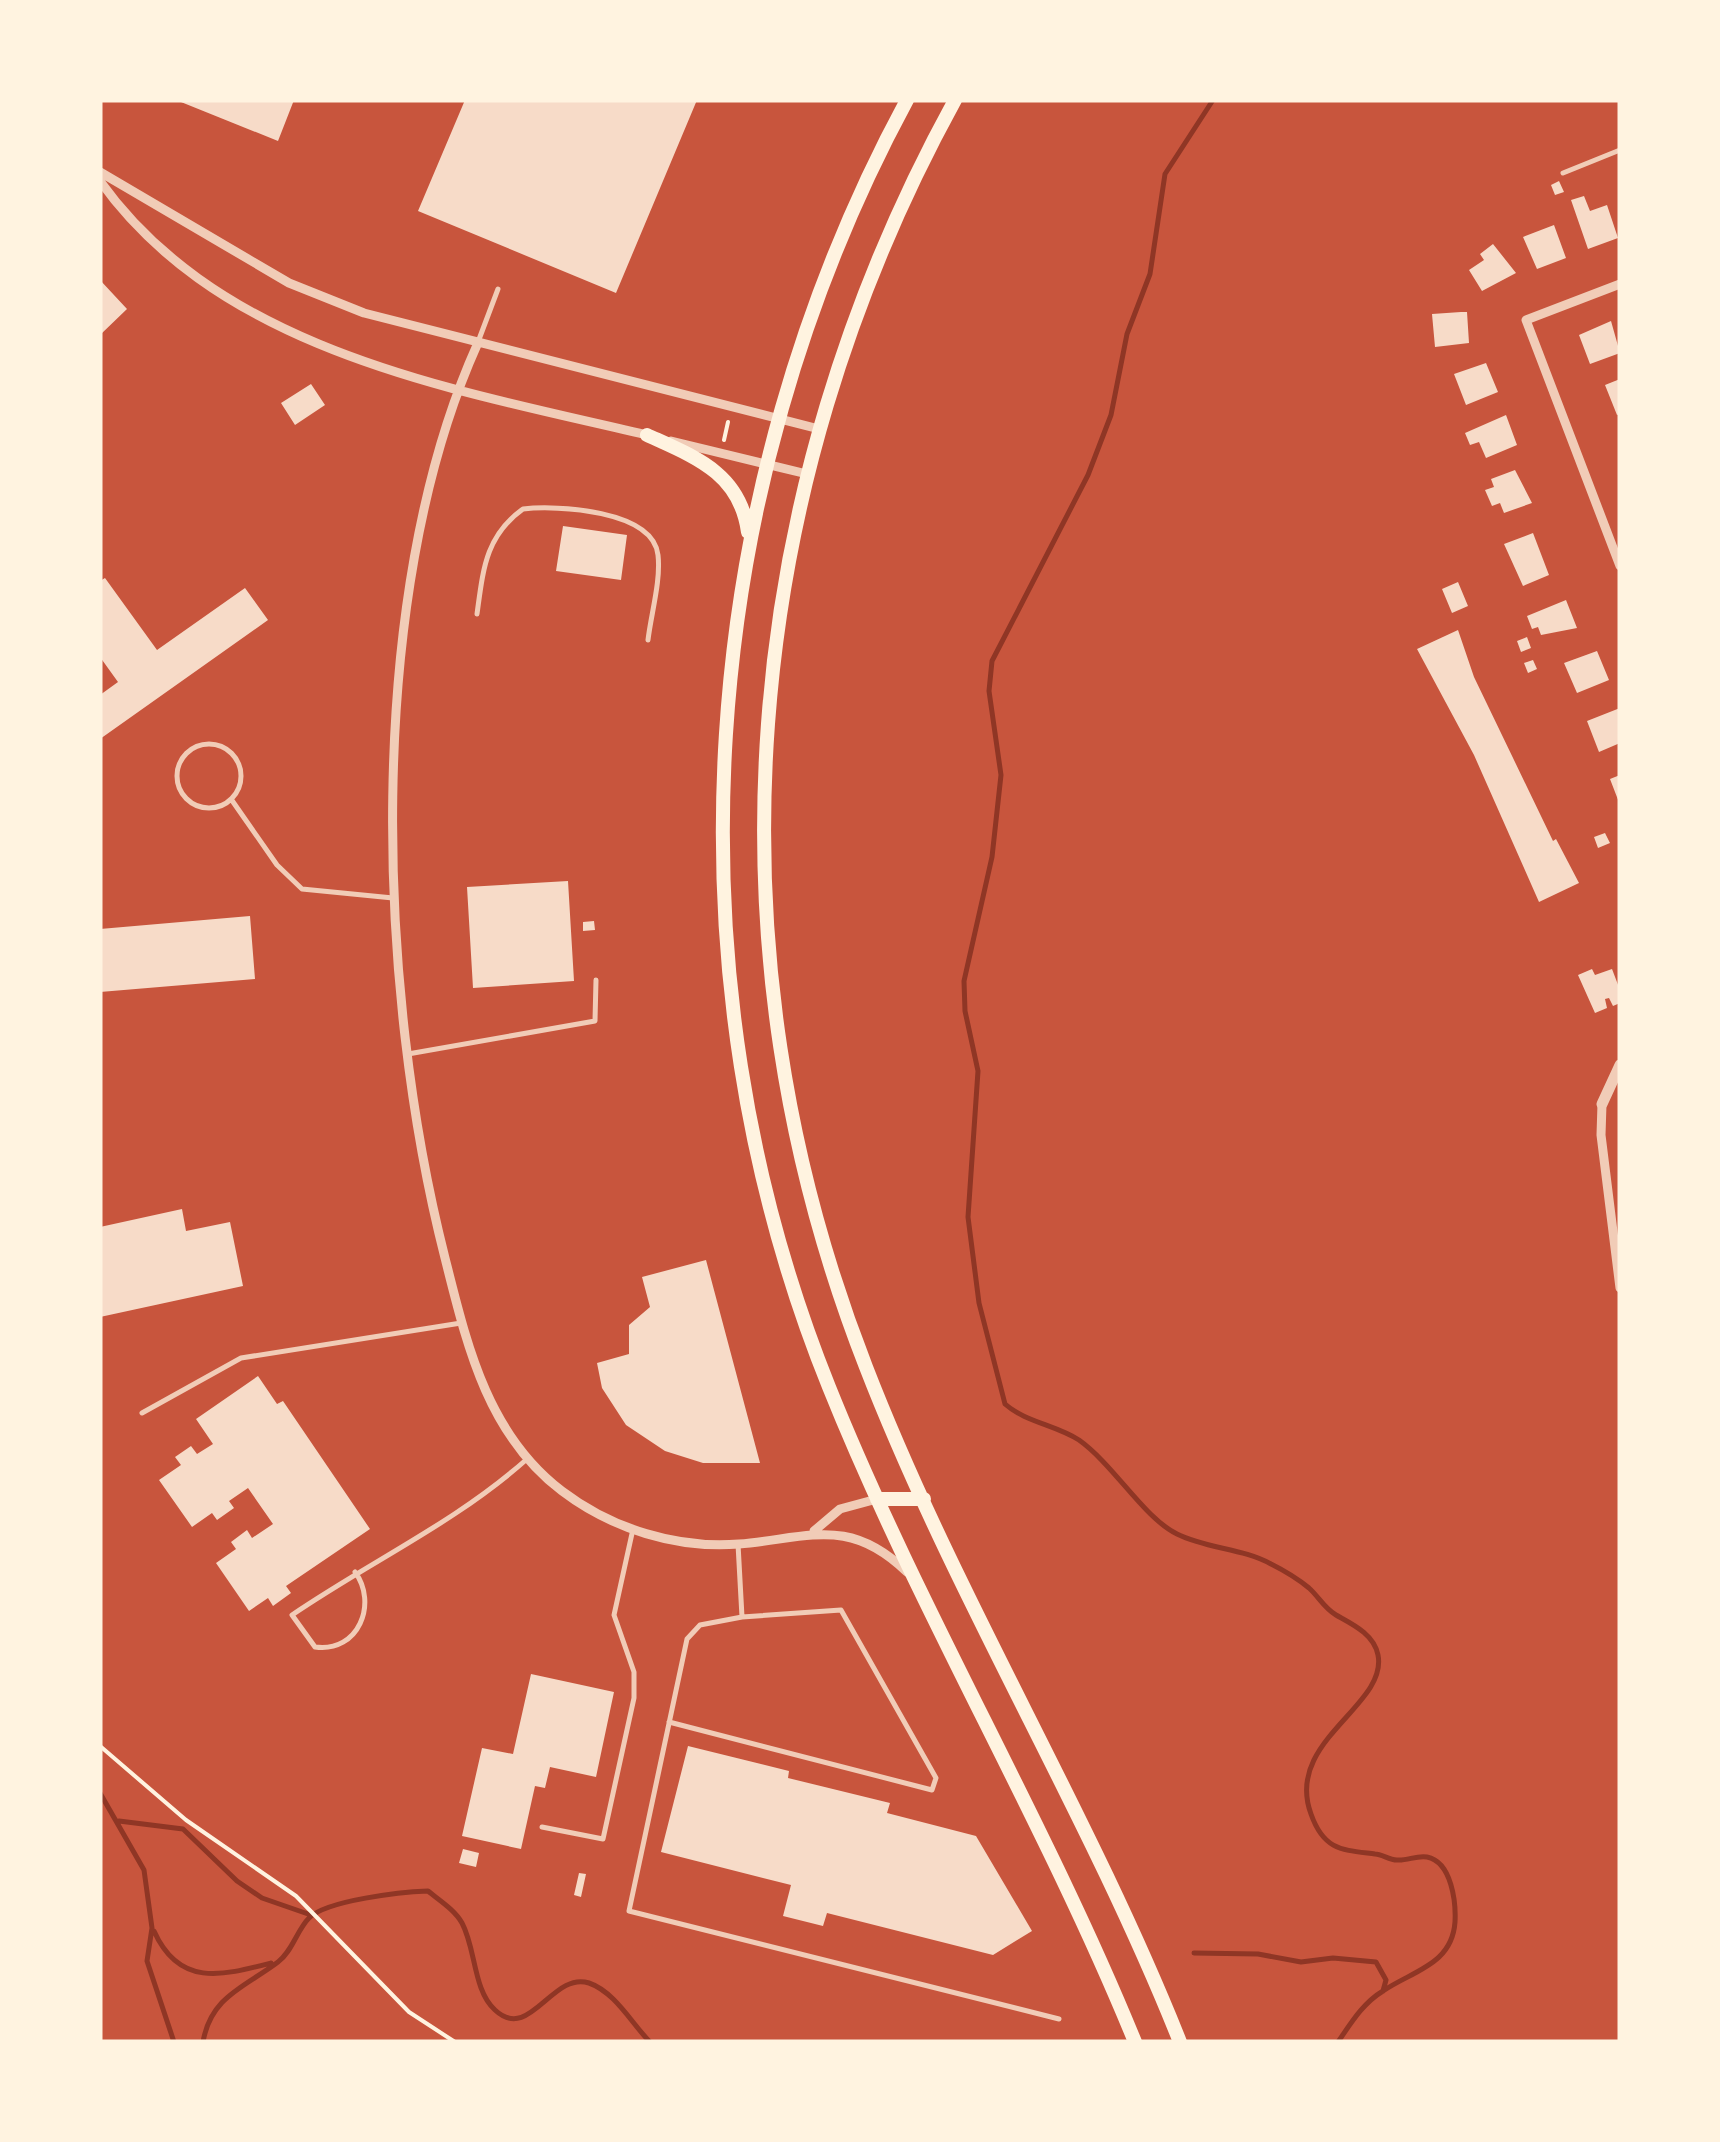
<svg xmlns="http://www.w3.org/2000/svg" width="1720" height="2142" font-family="Ubuntu,sans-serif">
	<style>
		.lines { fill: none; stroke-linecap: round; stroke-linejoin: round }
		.stream { stroke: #8f3625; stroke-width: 5 }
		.building { fill: #f7dbc8 }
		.path { stroke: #fff3e0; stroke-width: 4 }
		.service { stroke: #f1ccb7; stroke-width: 5 }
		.minor { stroke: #f1ccb7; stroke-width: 9 }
		.tertiary { stroke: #f1ccb7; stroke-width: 11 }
		.primary { stroke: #fff3e0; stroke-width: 14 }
	</style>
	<rect width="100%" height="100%" fill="#c8553d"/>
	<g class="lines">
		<path class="stream" d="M1213 100 1165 174 1150 274 1127 334 1111 415 1088 475 992 661 989 691 1001 775 992 857 964 981 965 1011 978 1071 968 1217 979 1303 1005 1404C1025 1422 1056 1425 1079 1440 1114 1465 1144 1518 1177 1534 1207 1549 1242 1548 1271 1564 1283 1570 1298 1579 1309 1588 1319 1597 1324 1608 1336 1615 1352 1624 1374 1634 1378 1655 1388 1706 1284 1741 1311 1814 1324 1851 1343 1850 1375 1854 1382 1854 1389 1860 1397 1860 1407 1861 1417 1855 1427 1857 1452 1862 1456 1903 1455 1922 1452 1965 1412 1971 1383 1991 1363 2003 1351 2023 1338 2042
			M100 1793 144 1870 152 1928 147 1961 174 2042
			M119 1821 183 1829 237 1881 262 1898 311 1915
			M154 1931C179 1987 221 1976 271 1963
			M1194 1953 1258 1954 1301 1962 1333 1958 1376 1962 1386 1980 1383 1991
			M203 2042C211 1996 245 1987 278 1962 292 1952 297 1930 309 1918 327 1900 402 1892 428 1891 439 1900 455 1910 462 1923 476 1949 473 1990 495 2010 530 2043 552 1971 589 1983 615 1992 632 2024 650 2042"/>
	</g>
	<path class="building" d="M176 100H294L278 141Z
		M465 100H697L616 293 418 211Z
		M1559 181 1564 192 1555 195 1551 185Z
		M1584 196 1590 211 1607 205 1618 238 1588 249 1571 200Z
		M1554 225 1566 258 1537 269 1523 237Z
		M1493 244 1516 273 1482 291 1469 270 1484 260 1480 254Z
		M100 280 127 309 100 335Z
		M1461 312H1467L1469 343 1435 347 1432 314Z
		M1611 321 1620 353 1590 364 1579 335Z
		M1486 363 1498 392 1466 405 1454 374Z
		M1620 379V414L1617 415 1605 385Z
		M311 384 325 405 295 425 281 403Z
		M1506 415 1517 445 1486 458 1479 442 1470 445 1465 433Z
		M1515 470 1532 503 1504 513 1500 503 1492 506 1485 490 1494 487 1491 479Z
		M563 526 627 535 621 580 556 571Z
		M1533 533 1549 575 1523 586 1504 544Z
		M105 578 157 650 245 588 268 620 100 739V695L118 682 100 657V581Z
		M1458 582 1468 606 1452 613 1442 589Z
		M1566 600 1577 628 1541 635 1538 627 1532 629 1527 616Z
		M1458 630 1474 677 1553 841 1556 839 1579 883 1539 902 1474 755 1417 649Z
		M1527 637 1531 648 1521 652 1517 641Z
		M1597 651 1609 680 1577 693 1564 663Z
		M1533 660 1537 669 1528 673 1524 663Z
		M1620 708V743L1599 752 1587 721Z
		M1620 775V805L1610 779Z
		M1605 833 1610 843 1598 848 1594 837Z
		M568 881 574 981 473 988 467 887Z
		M250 916 255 979 100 992V929Z
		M594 921 595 930 583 931V922Z
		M1592 969 1595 975 1612 969 1620 990V1003L1613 1006 1609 998 1605 999 1607 1008 1595 1013 1578 975Z
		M182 1209 186 1231 230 1222 243 1286 100 1317V1227Z
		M706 1260 760 1463H703L665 1451 626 1425 602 1388 597 1363 629 1354V1325L650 1307 642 1277Z
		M258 1376 277 1404 283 1401 370 1529 286 1586 291 1593 273 1606 268 1598 249 1611 216 1563 236 1549 231 1542 247 1530 252 1538 273 1524 248 1488 229 1501 234 1508 217 1520 212 1513 192 1527 159 1480 181 1465 175 1457 191 1446 197 1454 213 1444 196 1419Z
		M531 1674 614 1692 596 1777 550 1767 545 1788 535 1786 521 1849 462 1836 482 1748 513 1754Z
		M688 1746 789 1771 788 1778 890 1803 887 1813 976 1836 1032 1931 993 1955 827 1913 823 1926 783 1916 791 1885 661 1852Z
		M463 1849 479 1853 476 1867 459 1863Z
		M579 1873 586 1874 581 1897 574 1895Z"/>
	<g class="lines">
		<path class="path" d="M724 440 728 422
			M100 1746 186 1820 296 1896 409 2012 455 2042"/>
		<path class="service" d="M1563 173 1620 150
			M478 342 498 289
			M477 614C483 571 485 536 523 509 557 505 653 510 658 555 661 581 651 614 648 640
			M177 776a32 32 0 1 1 64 0a32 32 0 1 1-64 0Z
			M231 799 277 865 302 889 393 898
			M408 1054 595 1021 596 980
			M142 1413 241 1358 461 1323
			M738 1544 742 1617 700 1625 687 1639 629 1911 1059 2019
			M355 1572C378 1603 359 1653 315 1647L292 1615C371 1561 455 1523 527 1459
			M669 1722 932 1790 936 1778 841 1610 742 1617
			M542 1827 603 1839 634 1698V1672L614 1615 633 1529"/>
		<path class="minor" d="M100 172 289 283 364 313 819 429
			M100 181C224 354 458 390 651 436
			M1620 284 1526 320 1620 566
			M477 345C363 599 377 992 445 1258 467 1345 487 1434 562 1491 612 1529 677 1549 739 1544 810 1538 849 1516 907 1572
			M671 441 807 474
			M1602 1104 1601 1135 1620 1288
			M814 1531 840 1509 877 1499"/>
		<path class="tertiary" d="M1602 1104 1620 1065"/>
		<path class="primary" d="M907 100C695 492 662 973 829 1387 919 1611 1044 1819 1135 2042
			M955 100C739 493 702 948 866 1367 956 1599 1088 1811 1180 2042
			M647 435C695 457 740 473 748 532
			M877 1499H924"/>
	</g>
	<rect width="1720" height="2142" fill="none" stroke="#fff3e0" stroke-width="205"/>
</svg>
